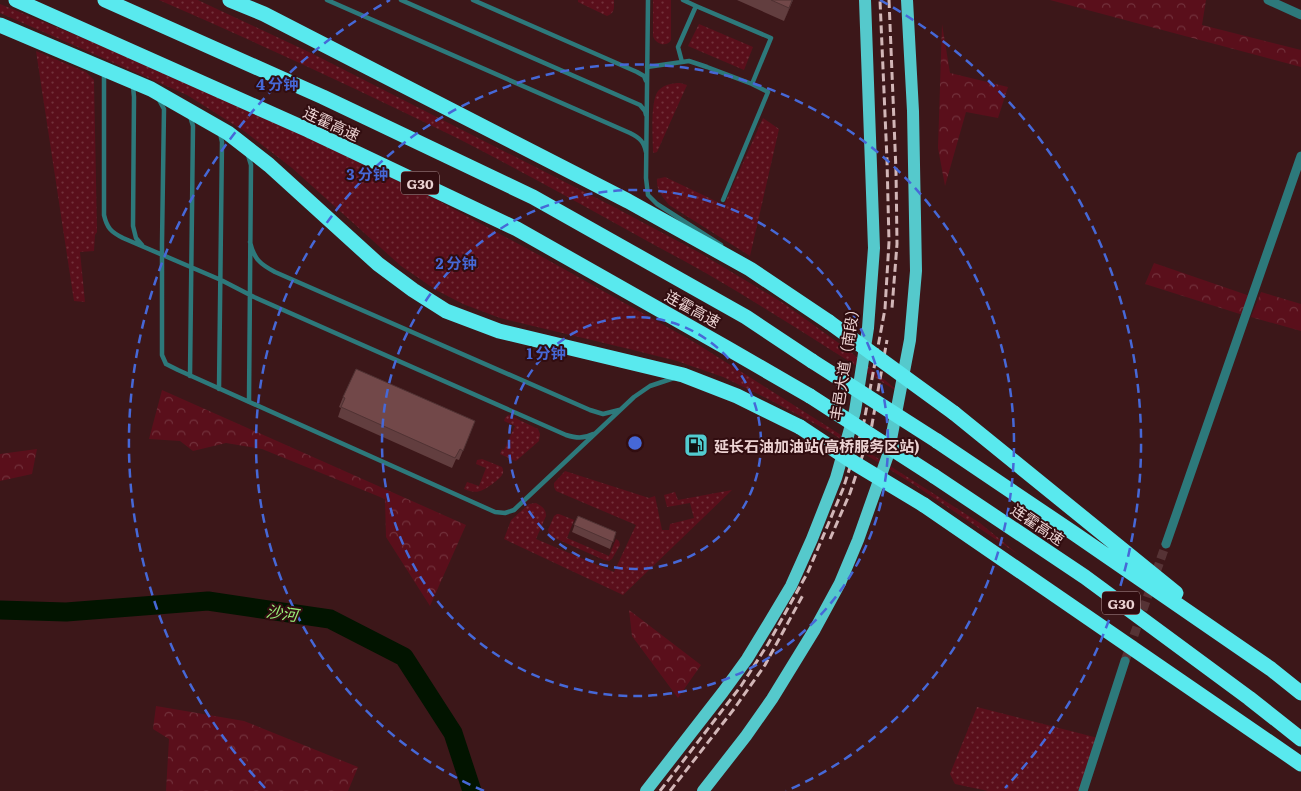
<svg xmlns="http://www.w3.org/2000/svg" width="1301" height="791" font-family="Literata,'Noto Sans SC',serif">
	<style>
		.green { fill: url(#green-dots) }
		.forest { fill: url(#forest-crowns) }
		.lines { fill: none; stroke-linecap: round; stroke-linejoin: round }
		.river { stroke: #021400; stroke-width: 19 }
		.street-tunnel { stroke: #563335; stroke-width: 9; stroke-dasharray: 9 4.5; stroke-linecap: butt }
		.lane { stroke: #2d797b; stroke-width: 4.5 }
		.street { stroke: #2d797b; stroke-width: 9 }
		.primary { stroke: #55c9cc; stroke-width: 12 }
		.highway { stroke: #59e9ee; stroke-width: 15 }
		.rail { stroke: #d2b6b7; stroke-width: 3; stroke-dasharray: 8 4; stroke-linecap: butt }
		.highway-bridge { stroke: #59e9ee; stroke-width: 15 }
		.wall { fill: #623e3f }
		.shaded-wall { fill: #503233 }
		.building { fill: #724849; stroke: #503233 }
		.ring { fill: none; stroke: #4668d7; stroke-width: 2.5; stroke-dasharray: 9 6 }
		.labels { text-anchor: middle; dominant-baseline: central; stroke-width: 4; stroke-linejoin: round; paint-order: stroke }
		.shield { fill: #310d10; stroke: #b49798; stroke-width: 1 }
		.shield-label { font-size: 14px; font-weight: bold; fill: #ecd2d2 }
		.street-label { font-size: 15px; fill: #ecd2d2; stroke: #310d10 }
		.poi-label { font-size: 15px; font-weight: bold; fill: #ecd2d2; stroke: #310d10; text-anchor: start }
		.water-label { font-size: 16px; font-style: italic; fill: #97ed78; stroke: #310d10 }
		.centre { fill: #4668d7; stroke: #310d10; stroke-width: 2.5 }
		.ring-label { font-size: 15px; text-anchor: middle; font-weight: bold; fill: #4668d7; stroke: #310d10; stroke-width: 4; stroke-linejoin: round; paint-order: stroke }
	</style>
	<defs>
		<pattern id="green-dots" width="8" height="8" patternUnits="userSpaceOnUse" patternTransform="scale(1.25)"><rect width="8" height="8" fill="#5a0f1b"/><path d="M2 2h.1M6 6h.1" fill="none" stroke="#72313b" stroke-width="1.8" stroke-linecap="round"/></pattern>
		<pattern id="forest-crowns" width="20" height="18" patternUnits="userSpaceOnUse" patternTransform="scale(1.25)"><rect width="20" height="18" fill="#5a0f1b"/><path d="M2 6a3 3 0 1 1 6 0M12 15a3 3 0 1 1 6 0" fill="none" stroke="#72313b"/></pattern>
	</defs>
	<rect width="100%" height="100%" fill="#3c1719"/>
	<path class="green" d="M159 0H198L202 2 313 54 614 207 700 253 783 303 847 349 903 395C840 356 779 316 716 279 694 266 671 254 649 242 586 207 523 172 459 139 360 90 260 44 159 0Z
		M578 0H614C614 8 615 13 607 16L578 2Z
		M653 0H671V40C667 48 655 44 653 36Z
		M0 4 166 72 293 130 435 199 539 255 694 342 980 523 1019 555 916 486 823 428 768 399 723 377 677 361 629 349 500 318 463 304 436 290 401 266 292 168 244 131 187 95 0 13Z
		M699 24 753 47 744 70 688 46Z
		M36 51 86 72 94 80 97 232 95 235 94 251 80 252 85 302 74 301Z
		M680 83 687 85 657 152 654 153 653 152C653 138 650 102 658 91 663 85 672 83 680 83Z
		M763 118 779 129 750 256 669 205C663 197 656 190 657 179L665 177 724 205Z
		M509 415 538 429 540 434 539 441 516 461 513 460 500 454 502 449 504 450 515 426 504 421 505 418 507 416Z
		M482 459 502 467C503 469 504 472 502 475 500 479 485 490 480 491 474 493 469 491 464 489L467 482 479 486 486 468 476 464 477 460Z
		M565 471 649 498 655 496 662 530H669L670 524 694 518 690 503 667 507 664 495 675 492 678 500 732 490 623 595 504 539 511 520 529 504 536 503C541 506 546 508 546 516L536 539 614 572 636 525 556 491 554 487V483Z
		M557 514H559L574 520 567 538 609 556 616 539 619 541 620 545 612 559 609 561 604 560 550 536 548 530 554 516Z
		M977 707 1098 738 1079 791H988L955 784 950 774Z"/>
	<path class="forest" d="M1050 0H1206L1202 25 1301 50V67Z
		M942 24 950 73 1008 87 998 118 966 112 945 186 938 148Z
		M1154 263 1250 296 1243 315 1145 284Z
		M1261 292 1301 304V331L1251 317Z
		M162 390 466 525 430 606 386 537 385 499 262 449 226 443 193 451 180 441 149 439Z
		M37 449 32 474 0 481V454Z
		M629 610 701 665 678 698 632 636Z
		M156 706 244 721 358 767 348 791H166L169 739 153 729Z"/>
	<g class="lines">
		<path class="river" d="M0 610 66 612 208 601 330 619 404 657 453 733 472 791"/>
		<path class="street-tunnel" d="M1125 661 1166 544"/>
		<path class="lane" d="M327 0 630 133C640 138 644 142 646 152
			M401 0 640 105 645 111 646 115
			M473 0 637 72 644 76 646 81
			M648 0 646 178 648 195 657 204 721 245
			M683 0 696 6
			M647 67 689 61 707 67 752 84 771 38 696 6 678 47 682 62
			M104 73V215C107 228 111 232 123 238L221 280 254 297 566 435C576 438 583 439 593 434
			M133 86 134 97 133 226 136 238 142 245
			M158 98 164 109 162 243V355L166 364 178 370 495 512 505 513 514 510 634 397 650 386 674 378
			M190 116 193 126 190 376
			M248 155 251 165 249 402
			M723 200 768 92 752 84
			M250 242C254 259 260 264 275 272L590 410 603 414 619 410
			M219 389 222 142 220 133"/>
		<path class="street" d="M1268 0 1301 15
			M1166 544 1301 156
			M1083 791 1125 661"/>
		<path class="primary" d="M646 791 723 692 747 659 769 623 791 586 812 539 836 478 855 411 868 328 874 248 865 0
			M703 791 746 736 772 699 815 629 840 583 858 540 888 455 910 340 916 271 913 111 907 0"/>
		<path class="highway" d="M16 0 308 130 517 229 727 348 810 396
			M105 0 323 97 533 197 746 317 812 361
			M230 0 264 14 628 201 750 269 829 322
			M0 25 151 89 228 133 269 165 378 264 413 290 446 311 499 331 683 375 737 396 800 427
			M954 413 1176 593
			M937 441 1072 532 1271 669 1301 693
			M934 476 1085 577 1249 698 1301 739
			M924 505 1301 764"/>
		<path class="rail" d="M889 0 896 171 897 244 892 308
			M830 539 850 493 871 430 887 340
			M660 791 741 686 768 644 808 572 843 489 863 427 885 309 889 242 887 160 880 0
			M670 791 734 709 765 665 803 595"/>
		<path class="highway-bridge" d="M829 322 954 413
			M812 361 937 441
			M810 396 934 476
			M800 427 856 464 924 505"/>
	</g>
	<path class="wall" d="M737 0H793L784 21Z
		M343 397 471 431 459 460 456 459 452 468 338 417 341 408 339 407Z
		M578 516 616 532 610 549 572 532Z"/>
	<path class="shaded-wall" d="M792 0H793L784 21 789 8Z"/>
	<path class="building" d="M771 0H792L789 8Z
		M356 369 475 421 463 451 460 449 455 458 341 407 345 398 343 397Z
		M578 516 616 532 613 542 574 525Z"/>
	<g class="ring">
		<circle cx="635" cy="443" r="126"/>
		<circle cx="635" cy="443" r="253"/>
		<path d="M484 791A379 379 0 1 1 786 791"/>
		<path d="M265 788A506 506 0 0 1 390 0M880 0A506 506 0 0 1 1005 788"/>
	</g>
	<defs>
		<g id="fuel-square" transform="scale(1.25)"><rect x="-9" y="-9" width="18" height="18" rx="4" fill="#52ccd0" stroke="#310d10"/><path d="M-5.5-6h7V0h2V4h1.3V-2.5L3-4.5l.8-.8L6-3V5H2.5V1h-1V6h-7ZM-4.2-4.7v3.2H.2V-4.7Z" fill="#111"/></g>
	</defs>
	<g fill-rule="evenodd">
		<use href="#fuel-square" x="696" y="445"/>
	</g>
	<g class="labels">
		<g class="shield">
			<rect x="401" y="171.5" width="38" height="23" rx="4"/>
			<rect x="1102" y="591.5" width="38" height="23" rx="4"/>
		</g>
		<g class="shield-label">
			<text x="420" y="183">G30</text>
			<text x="1121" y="603">G30</text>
		</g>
		<g class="street-label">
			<text transform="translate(332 123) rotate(25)">连霍高速</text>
			<text transform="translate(693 308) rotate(29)">连霍高速</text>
			<text transform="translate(844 361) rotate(-81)">丰邑大道（南段）</text>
			<text transform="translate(1038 524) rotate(34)">连霍高速</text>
		</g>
		<g class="poi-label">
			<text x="714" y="445">延长石油加油站(高桥服务区站)</text>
		</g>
		<g class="water-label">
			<text transform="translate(282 612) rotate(8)">沙河</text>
		</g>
	</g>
	<circle cx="635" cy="443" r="8" class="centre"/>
	<g class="ring-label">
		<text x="277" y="90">4 分钟</text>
		<text x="367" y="180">3 分钟</text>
		<text x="456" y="269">2 分钟</text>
		<text x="546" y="359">1 分钟</text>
	</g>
</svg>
